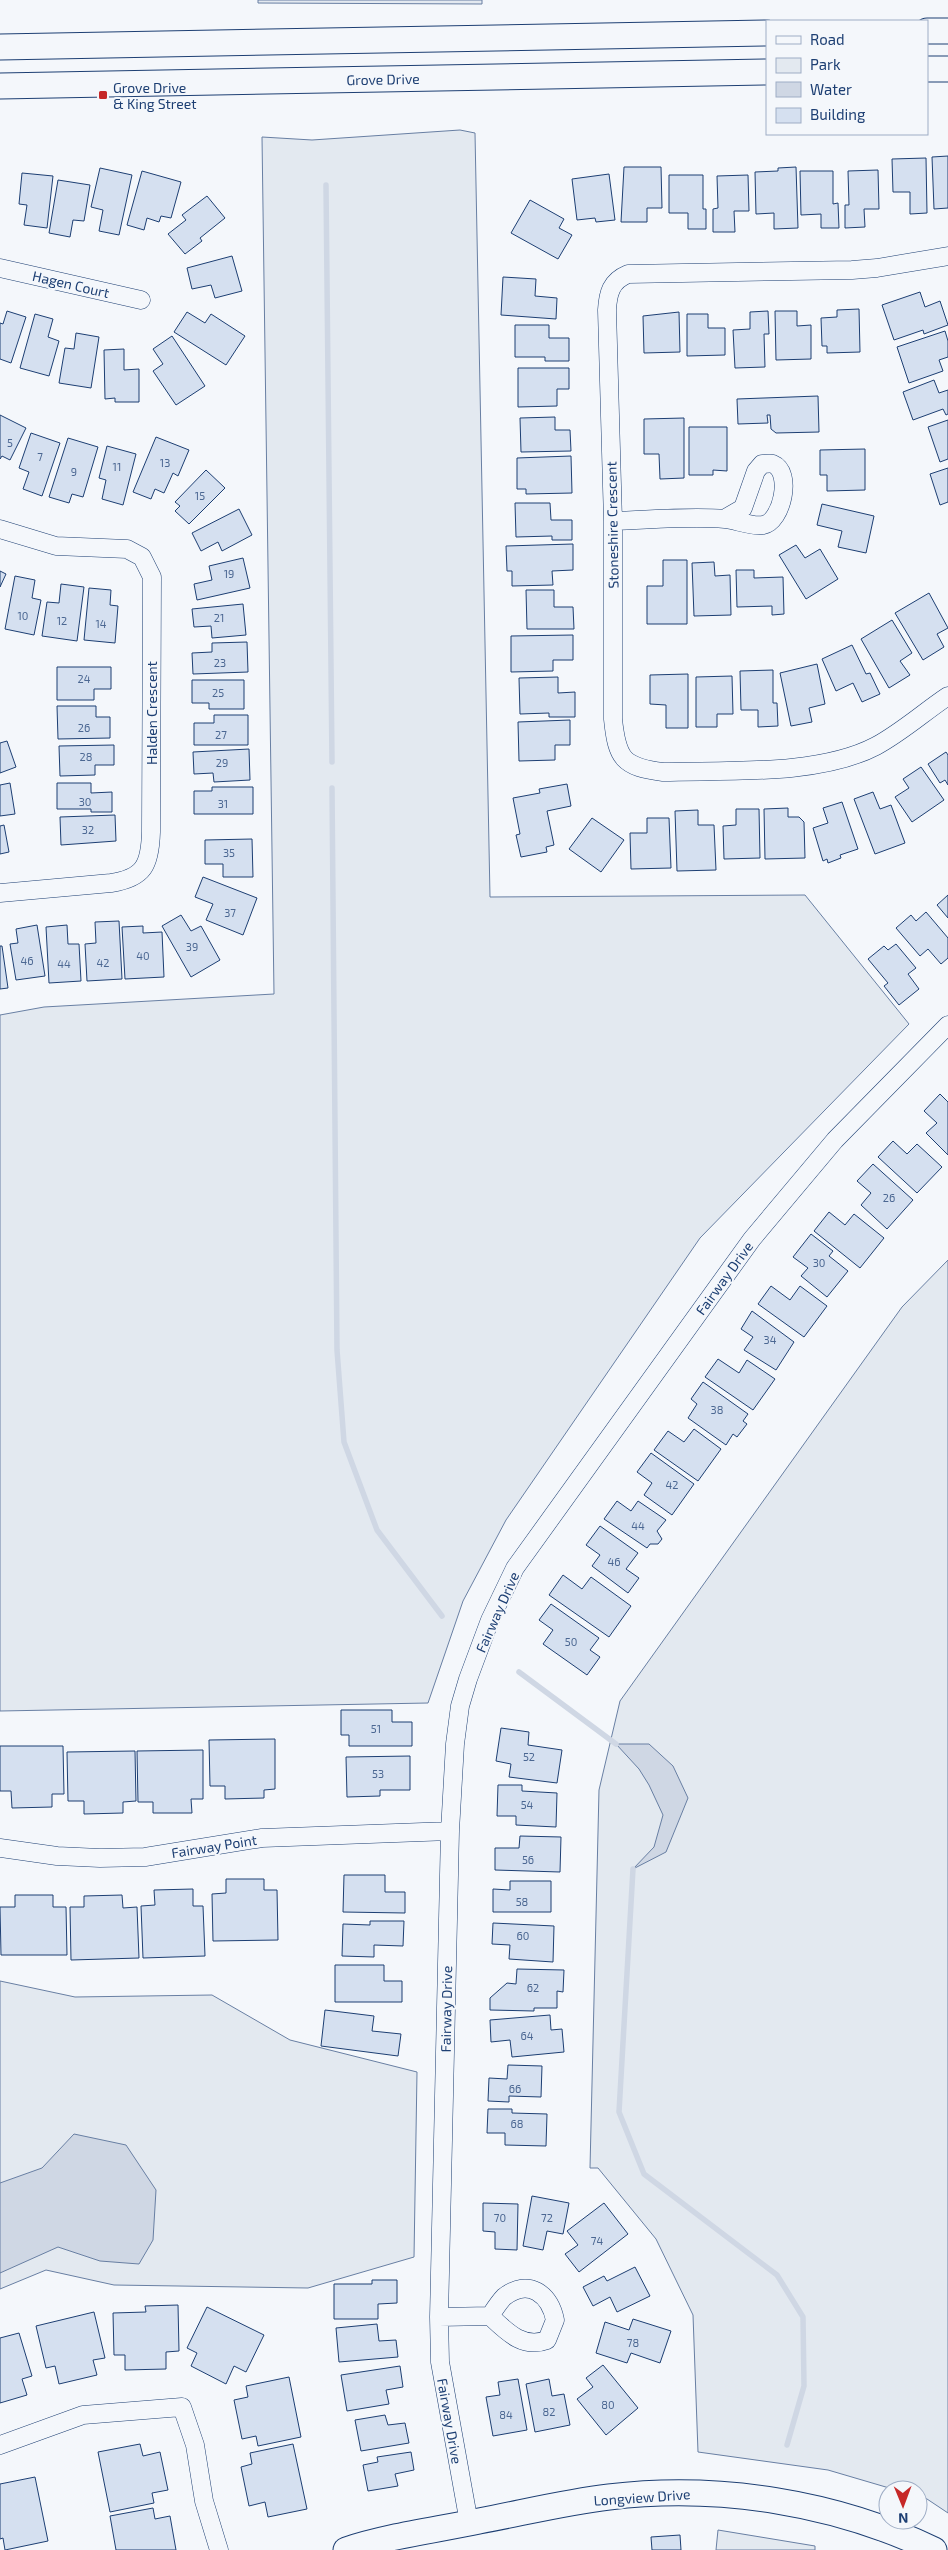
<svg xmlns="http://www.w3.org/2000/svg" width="948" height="2550" font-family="'Exo 2',sans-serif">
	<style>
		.green { fill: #e3e9f0; stroke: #687fa3 }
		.water { fill: #cfd7e4; stroke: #687fa3 }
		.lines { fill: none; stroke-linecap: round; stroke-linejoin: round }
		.stream { stroke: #cfd7e4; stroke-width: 5.5 }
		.building { fill: #d5e0f0; stroke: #1d3f73 }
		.street-casing { stroke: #1d3f73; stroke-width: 19 }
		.secondary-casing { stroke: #1d3f73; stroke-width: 27 }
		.street { stroke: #f4f7fb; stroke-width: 18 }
		.secondary { stroke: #f4f7fb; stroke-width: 25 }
		.poi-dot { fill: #c62828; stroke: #f4f7fb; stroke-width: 2 }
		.labels { text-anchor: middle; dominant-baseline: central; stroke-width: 4; stroke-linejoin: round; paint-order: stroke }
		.number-label { font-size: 11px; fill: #4b6792 }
		.street-label { font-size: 14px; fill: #1d3f73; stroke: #f4f7fb }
		.poi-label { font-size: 14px; fill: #1d3f73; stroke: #f4f7fb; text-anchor: start }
	</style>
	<rect width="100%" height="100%" fill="#f4f7fb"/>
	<path class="green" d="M258 0H482V4L258 3Z
		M460 130 475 133 490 897 805 895 909 1024 700 1238 506 1520 463 1601 428 1703 0 1711V1015L44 1007 274 994 262 137 312 140Z
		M948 1260V2513L927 2499 918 2496V2490H896L828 2470 698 2452 693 2315 656 2239 598 2168H590L599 1790 620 1701 902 1307Z
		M0 1981 75 1997 212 1995 290 2040 417 2072 414 2257 308 2288 114 2285 46 2270 0 2289Z
		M718 2530 815 2546V2550H716Z"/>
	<path class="water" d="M616 1744H649L673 1766 688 1798 666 1852 633 1869 654 1847 663 1815 649 1785 639 1769Z
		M74 2134 126 2145 156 2190 153 2240 139 2264 100 2261 58 2247 0 2273V2183L42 2168Z"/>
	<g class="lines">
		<path class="stream" d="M326 185 332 762
			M332 788 337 1350 344 1442 377 1530 442 1616
			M519 1672 616 1744
			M633 1869 619 2112 644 2174 777 2275 803 2317 804 2386 787 2445"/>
	</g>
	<path class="building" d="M948 156V208L934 209 932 157Z
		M926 158 927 213 910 214V192H893L892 159Z
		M624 167H661L662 208H647V222H621Z
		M796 167 798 228 774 229V213L756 214 755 172 778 171V168Z
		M100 168 132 175 119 235 99 231 103 210 91 207Z
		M878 170 879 209H864L865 227 845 228V205H849L848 171Z
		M142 171 181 182 171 218 161 216 159 222 147 218 144 230 127 225Z
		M800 171H833V204L838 203 839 228H821V214L801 215Z
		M22 173 53 176 47 228 24 225 27 205 19 204Z
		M609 174 615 220 596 222 595 218 577 220 572 179Z
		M669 175H703V209H706V229H688V213H669Z
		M748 175 749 211H734L735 232H713V209L718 208 717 176Z
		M58 180 90 185 84 221 73 220 70 237 49 233Z
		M207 196 225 218 200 238 202 241 185 254 168 234 186 220 182 215Z
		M530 200 564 219 559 228 572 235 558 259 511 233Z
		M232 256 242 291 215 298 211 285 192 289 187 268Z
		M503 277 536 279 535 296 557 298 556 319 501 315Z
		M920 292 925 307 940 301 948 325 924 334 923 330 894 340 882 305Z
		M859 309 860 352 827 353V346H822L821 318 837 317V310Z
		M7 311 26 317 11 363 0 359V323L3 324Z
		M768 311 769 334H764L765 367 735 368 733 330 750 329V312Z
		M775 311H797V326L811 325V359L776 360Z
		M187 312 205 323 211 314 245 336 226 365 174 332Z
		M679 312 680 352 644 353 643 316Z
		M35 314 53 319 48 337 59 341 49 376 20 368Z
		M687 314H708V328H725V355L687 356Z
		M515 325H549V338H569V361H545V357H515Z
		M945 331 948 341V357L939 360 943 371 909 383 897 347Z
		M76 333 99 337 91 388 59 383 65 348 74 349Z
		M172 336 205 386 176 405 153 371 163 364 153 349Z
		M124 349V370L139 369V402H115V398L105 399 104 350Z
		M518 368H569V389H557V406L518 407Z
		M934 380 939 393 948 390V414L946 415 943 409 913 420 903 392Z
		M818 396 819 432 776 433 771 429 770 415H767L768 423 738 424 737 399Z
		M0 415 26 428 10 460 2 456 0 459Z
		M555 417V430H570L571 451 521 452 520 418Z
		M684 418V478L660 479 659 454H644V419Z
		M948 420V459L940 462 928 427Z
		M689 427H727V471L713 470V475H689Z
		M31 433 60 443 42 496 23 489 29 472 19 468Z
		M156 437 189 450 178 476 173 473 164 493 155 489 151 499 133 492Z
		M68 438 98 447 83 497 72 494 69 503 49 497Z
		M107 446 136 454 123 505 102 499 106 480 99 478Z
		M865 449V490L827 491V475H820V450Z
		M571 456 572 493 526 494V489H517V458Z
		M948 468V502L940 505 930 474Z
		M206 470 225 488 189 524 175 511 180 506 175 502Z
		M515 503H550L551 520H572V540H552V536L516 537Z
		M822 504 874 516 866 553 838 547 842 531 817 525Z
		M239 509 252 535 222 551 218 542 201 551 192 533Z
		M573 544V570L552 571 553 585 512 586V571H507L506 546Z
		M796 545 805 558 820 549 838 579 806 599 779 555Z
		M243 558 250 588 197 600 194 584 212 580 209 566Z
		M663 560H687V624H647V586H663Z
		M714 562 715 576 730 575 731 615 694 616 692 563Z
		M736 570H754V578L783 577 784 614 772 615V606L737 607Z
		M0 571 6 574 0 587Z
		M15 576 35 580 32 598 41 600 34 635 5 629Z
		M61 584 84 587 77 641 42 636 47 602 59 603Z
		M89 588 111 590 110 605 118 606 115 643 84 640Z
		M526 590H554V607H573L574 629H527Z
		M929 593 948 628 937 634 944 647 923 660 895 613Z
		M243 604 246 635 212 638 211 626 194 627 192 609Z
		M892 620 912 653 900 661 910 675 889 688 861 639Z
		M573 635V660H553V671L511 672V636Z
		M247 642 248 672 193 674 192 653 212 652V643Z
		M852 645 866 674 870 673 880 694 862 702 853 683 836 691 822 659Z
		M817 664 825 704 809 708 812 722 791 726 780 673Z
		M57 667H111V689H94V700H57Z
		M773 670V703H777L778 726 758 727V710H741L740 671Z
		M688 674V728H666V705L650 704V675Z
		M732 676 733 714H717V727H696V677Z
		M558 677V693L575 692V717H549V713L520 714 519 678Z
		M192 680H244V709H209V703H192Z
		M57 706H96V717H110V738L58 739Z
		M214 715H248V745H194V723H214Z
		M570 720V745H555V760L519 761 518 722Z
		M7 741 16 767 0 773V743Z
		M114 745V765H95V775L60 776 59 746Z
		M249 749 250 780 214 782 213 773 194 774 193 752Z
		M946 752 948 755V785L945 780 940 783 928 764Z
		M921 767 944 800 912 822 895 797 909 788 903 779Z
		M10 783 15 814 0 816V785Z
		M57 783H91V793L112 792V812H91V809H57Z
		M567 784 571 806 547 811 554 845 546 847 547 852 521 857 516 835 520 834 513 798 540 793 539 789Z
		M212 787H253V814H194V791H212Z
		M873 792 880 809 891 805 905 843 875 854 854 799Z
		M842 802 858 849 840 855 841 858 828 863 827 859 823 861 813 828 828 823 823 808Z
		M788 808V817H799L804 822 805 858 765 859 764 809Z
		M736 809H759L760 858 724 859 723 826 736 825Z
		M698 810V825H714L716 870 677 871 675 811Z
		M115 815 116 841 61 845 60 817Z
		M592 818 624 840 601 872 569 849Z
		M647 818H669L671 868 631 869 630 833H647Z
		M4 825 9 852 0 854V826Z
		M252 839 253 877H223V864H205V840Z
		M203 877 257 898 243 935 206 920 213 904 195 897Z
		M948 895V918L937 905Z
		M926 912 948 938V958L941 964 928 949 920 956 896 928 911 915 916 921Z
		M181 915 191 931 201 926 220 960 191 977 162 926Z
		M119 921 122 979 87 981 85 944 96 943 95 922Z
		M37 925 45 976 16 980 10 944 18 943 16 929Z
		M67 925 68 944H79L81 981 49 983 46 927Z
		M143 926V933L162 932 164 977 125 979 122 927Z
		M896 944 916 968 908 974 919 989 899 1005 884 986 888 983 868 959 884 946 888 950Z
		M0 946H2L8 988 0 989Z
		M940 1094 948 1102V1155L926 1133 937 1123 924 1111Z
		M893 1141 907 1154 917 1144 942 1167 917 1193 878 1157Z
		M873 1164 913 1200 887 1229 861 1205 871 1193 857 1181Z
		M829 1212 845 1225 854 1214 884 1238 860 1268 814 1231Z
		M811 1234 833 1251 829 1256 848 1271 827 1297 801 1276 808 1268 793 1257Z
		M771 1286 790 1300 800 1286 827 1306 804 1337 758 1304Z
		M752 1311 794 1342 776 1370 744 1350 753 1337 741 1329Z
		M718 1359 739 1373 747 1360 775 1379 753 1410 705 1377Z
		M703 1382 748 1414 743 1421 747 1424 737 1437 733 1434 726 1445 688 1418 697 1404 691 1399Z
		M694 1429 721 1449 698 1481 654 1450 668 1431 684 1442Z
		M651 1453 694 1484 672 1515 644 1495 652 1483 637 1472Z
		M617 1501 631 1511 638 1501 666 1520 657 1531 662 1539 658 1544H650L647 1548 604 1519Z
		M600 1526 638 1553 626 1569 639 1578 628 1593 592 1566 600 1555 586 1545Z
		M563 1575 582 1589 591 1577 631 1606 609 1637 549 1595Z
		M551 1604 599 1638 590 1650 600 1657 587 1675 543 1644 553 1630 539 1620Z
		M341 1710H392V1722H412V1746H349V1735H341Z
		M501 1728 529 1732 528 1745 562 1750 557 1783 509 1777 511 1764 496 1761Z
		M275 1739V1789L264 1790V1798L225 1799V1786H210L209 1740Z
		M0 1746H63L64 1794H52V1807L12 1808 11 1791H0Z
		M203 1750V1799H191L192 1813H153V1802H138L137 1751Z
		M135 1751 136 1801 123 1802V1813L84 1814V1801H68L67 1752Z
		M410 1756V1790H380V1796L347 1797 346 1757Z
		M498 1785H522V1791L557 1793 556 1827 516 1825V1816H497Z
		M520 1836 561 1837 560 1872 495 1870V1848H519Z
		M344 1875H385V1892H405V1913L343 1912Z
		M226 1879H264V1890H277L278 1940 213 1941 212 1894 226 1893Z
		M510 1881H551V1912H493V1889L510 1890Z
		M193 1889V1906H203L205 1956 143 1958 141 1906 155 1905 154 1890Z
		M15 1895H53V1907H66L67 1955H1L0 1907H15Z
		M122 1895 123 1908 137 1907 139 1958 71 1960 70 1907H84V1896Z
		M370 1921H404L403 1946 374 1945V1957L342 1956 343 1924 370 1925Z
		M493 1923 554 1926 553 1962 509 1959 510 1945 492 1944Z
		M335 1965H384V1981H402V2002H335Z
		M517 1969 564 1970 563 1992 557 1991V2008H534V2011L490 2010V1998L507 1983 516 1984Z
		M325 2010 374 2016 372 2031 401 2034 398 2056 321 2046Z
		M550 2015 551 2030 562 2029 564 2052 512 2057 510 2040 491 2042 490 2020Z
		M508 2065 542 2066 541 2097 509 2096V2102L488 2101 489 2078 507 2079Z
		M488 2109H512V2113L547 2114 546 2146 505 2145V2133H487Z
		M532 2196 569 2203 563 2234 547 2231 543 2250 523 2246Z
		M483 2203 518 2204 517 2250 495 2249V2232L483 2231Z
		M604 2203 628 2234 579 2272 565 2254 578 2245 567 2231Z
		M635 2267 650 2296 617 2312 610 2297 593 2306 583 2287 604 2276 607 2281Z
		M372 2280H397V2303L378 2304V2319H334V2284H372Z
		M178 2305 179 2351 166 2352V2369L125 2370V2355H114L113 2313 146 2312 145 2306Z
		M207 2307 264 2335 246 2372 234 2366 226 2384 191 2366 197 2353 187 2348Z
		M94 2312 105 2358 93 2360 97 2375 59 2384 55 2366 46 2368 36 2326Z
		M633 2319 671 2331 660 2363 631 2353 627 2363 596 2353 605 2322 629 2330Z
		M377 2324 379 2341 396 2340 398 2357 339 2362 336 2328Z
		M19 2333 32 2376 22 2379 27 2395 0 2403V2338Z
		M603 2365 638 2408 606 2435 577 2399 593 2387 586 2378Z
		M400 2366 403 2387 386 2390 389 2404 347 2411 341 2375Z
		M289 2377 301 2437 258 2446 256 2436 242 2439 234 2400 248 2397 246 2386Z
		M518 2379 527 2430 493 2436 486 2397 500 2395 498 2382Z
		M549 2379 552 2396 564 2394 570 2425 535 2432 526 2384Z
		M385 2415 388 2425 405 2423 409 2443 361 2451 355 2420Z
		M140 2444 143 2456 160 2452 168 2490 152 2493 154 2503 110 2512 98 2452Z
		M293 2444 307 2509 268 2517 265 2502 249 2506 241 2467 252 2464 250 2453Z
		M411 2452 414 2470 395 2474 398 2486 368 2491 363 2465 378 2462 377 2457Z
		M35 2477 48 2541 5 2550 3 2538 0 2539V2484Z
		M153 2508 155 2519 170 2516 176 2550H116L110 2516Z
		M680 2535 681 2550H652L651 2537Z"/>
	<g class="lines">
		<g class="street-casing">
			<path id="street" d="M948 256 877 268 852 270 628 274C611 281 608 293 607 310L613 521V719C617 759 623 767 663 772 727 770 819 776 876 746 902 732 924 712 948 696
				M0 268 141 300
				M613 521C650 520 688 516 725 519 736 520 752 527 763 525 782 522 793 472 773 464 770 463 765 464 762 464L756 471 743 508 724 519
				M0 529 56 546 127 549 142 557 152 577 151 832C150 865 144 878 111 883L0 893
				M0 1848 57 1856 100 1858 145 1857 262 1838 450 1831
				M439 2317 490 2316C507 2332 523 2349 547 2340L555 2320C550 2295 529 2277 504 2297 499 2302 494 2310 490 2316
				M0 2445 83 2415 182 2407 195 2445 204 2501 219 2550
				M469 2523 440 2362 439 2317 450 1831 455 1744 460 1706 468 1679 490 1620 515 1568 752 1239 835 1140 948 1025"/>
		</g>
		<g class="secondary-casing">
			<path id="secondary" d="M927 31H948
				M0 47 767 33
				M927 69H948
				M0 86 767 72
				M346 2550C388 2536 436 2530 479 2521 522 2513 566 2502 609 2497 718 2484 835 2502 934 2550"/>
		</g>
		<use href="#street" class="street"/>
		<use href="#secondary" class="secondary"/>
	</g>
	<rect class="poi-dot" x="98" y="90" width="10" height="10" rx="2.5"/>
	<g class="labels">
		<g class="number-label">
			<text x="10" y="442">5</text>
			<text x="40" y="456">7</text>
			<text x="165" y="462">13</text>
			<text x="117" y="466">11</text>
			<text x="74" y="471">9</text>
			<text x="200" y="495">15</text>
			<text x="229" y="573">19</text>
			<text x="23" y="615">10</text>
			<text x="219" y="617">21</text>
			<text x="62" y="620">12</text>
			<text x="101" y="623">14</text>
			<text x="220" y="662">23</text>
			<text x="84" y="678">24</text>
			<text x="218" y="692">25</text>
			<text x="84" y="727">26</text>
			<text x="221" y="734">27</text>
			<text x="86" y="756">28</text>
			<text x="222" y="762">29</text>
			<text x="85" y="801">30</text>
			<text x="223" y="803">31</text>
			<text x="88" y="829">32</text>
			<text x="229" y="852">35</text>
			<text x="230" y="912">37</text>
			<text x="192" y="946">39</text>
			<text x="143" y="955">40</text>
			<text x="27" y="960">46</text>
			<text x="103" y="962">42</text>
			<text x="64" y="963">44</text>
			<text x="889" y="1197">26</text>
			<text x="819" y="1262">30</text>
			<text x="770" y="1339">34</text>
			<text x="717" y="1409">38</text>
			<text x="672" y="1484">42</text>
			<text x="638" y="1525">44</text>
			<text x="614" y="1561">46</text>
			<text x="571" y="1641">50</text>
			<text x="376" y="1728">51</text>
			<text x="529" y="1756">52</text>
			<text x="378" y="1773">53</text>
			<text x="527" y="1804">54</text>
			<text x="528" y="1859">56</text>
			<text x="522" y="1901">58</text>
			<text x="523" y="1935">60</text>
			<text x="533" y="1987">62</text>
			<text x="527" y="2035">64</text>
			<text x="515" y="2088">66</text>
			<text x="517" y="2123">68</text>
			<text x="500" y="2217">70</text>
			<text x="547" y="2217">72</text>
			<text x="597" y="2240">74</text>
			<text x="633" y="2342">78</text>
			<text x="608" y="2404">80</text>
			<text x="549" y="2411">82</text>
			<text x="506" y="2414">84</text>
		</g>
		<g class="street-label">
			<text transform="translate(383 79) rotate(-1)">Grove Drive</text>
			<text transform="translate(71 284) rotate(13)">Hagen Court</text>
			<text transform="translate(612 525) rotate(-91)">Stoneshire Crescent</text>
			<text transform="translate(151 713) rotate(-90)">Halden Crescent</text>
			<text transform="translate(724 1278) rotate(-54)">Fairway Drive</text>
			<text transform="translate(497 1612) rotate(-66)">Fairway Drive</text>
			<text transform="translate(214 1846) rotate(-9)">Fairway Point</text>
			<text transform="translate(446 2009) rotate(-89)">Fairway Drive</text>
			<text transform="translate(450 2421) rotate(80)">Fairway Drive</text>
			<text transform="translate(642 2497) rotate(-4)">Longview Drive</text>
		</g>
		<g class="poi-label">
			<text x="113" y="87">Grove Drive<tspan x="113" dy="16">&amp; King Street</tspan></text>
		</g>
	</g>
	<rect x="766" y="20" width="162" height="115" fill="#f4f7fb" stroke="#9eadc5"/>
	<rect x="776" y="36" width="25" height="8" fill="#f4f7fb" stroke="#9eadc5"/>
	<text x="810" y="45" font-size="15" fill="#1d3f73">Road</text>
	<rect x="776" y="58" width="25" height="15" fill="#e3e9f0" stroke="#9eadc5"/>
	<text x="810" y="70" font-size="15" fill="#1d3f73">Park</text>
	<rect x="776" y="82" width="25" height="15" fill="#cfd7e4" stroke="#9eadc5"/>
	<text x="810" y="95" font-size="15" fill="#1d3f73">Water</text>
	<rect x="776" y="108" width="25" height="15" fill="#d5e0f0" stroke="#9eadc5"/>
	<text x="810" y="120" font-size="15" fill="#1d3f73">Building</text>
	<g transform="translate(903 2505) rotate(179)"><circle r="24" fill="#f4f7fb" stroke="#9eadc5"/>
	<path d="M0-4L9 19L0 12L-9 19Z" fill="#c62828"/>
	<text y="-8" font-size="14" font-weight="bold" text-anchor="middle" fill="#1d3f73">N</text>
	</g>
</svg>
